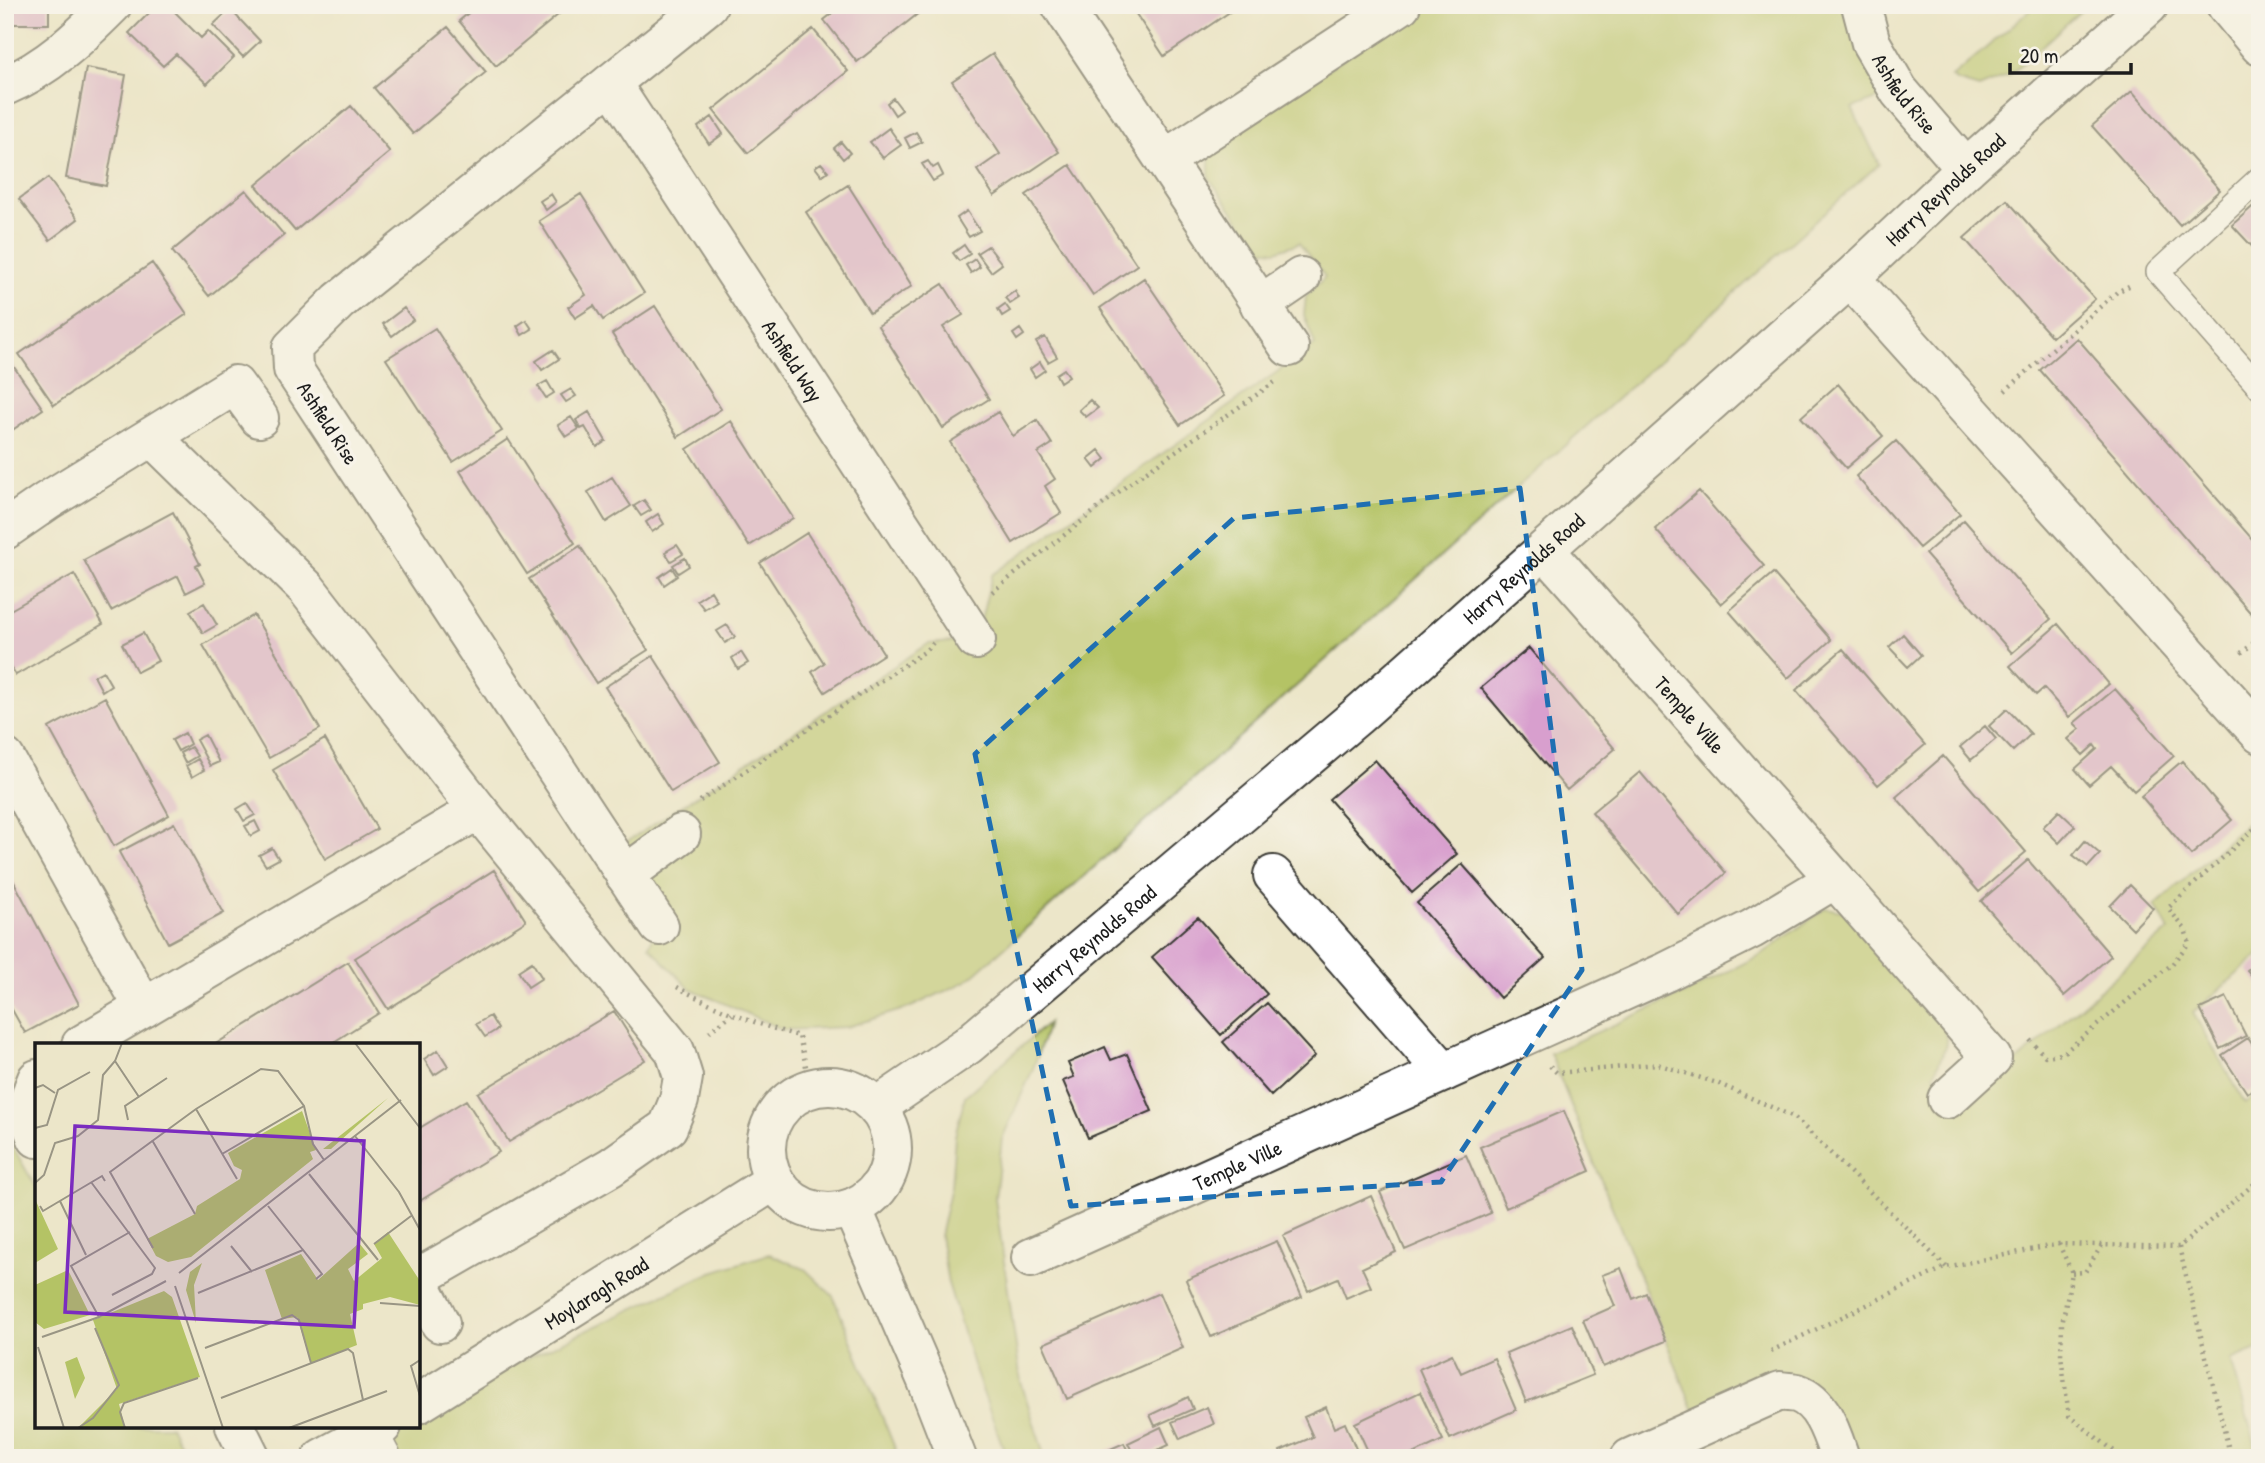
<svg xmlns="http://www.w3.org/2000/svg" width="2265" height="1463" font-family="'Patrick Hand',sans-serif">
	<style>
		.green { fill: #b4c365; stroke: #687040; stroke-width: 2 }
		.building { fill: #d89fce }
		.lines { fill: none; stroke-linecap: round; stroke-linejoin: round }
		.service-casing { stroke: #3b3a36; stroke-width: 26 }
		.minor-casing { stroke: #3b3a36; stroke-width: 42 }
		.tertiary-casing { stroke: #3b3a36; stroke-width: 42 }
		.path { stroke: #3b3a36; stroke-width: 4.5; stroke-dasharray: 2 5; stroke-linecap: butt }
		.service { stroke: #fff; stroke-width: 23 }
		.minor { stroke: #fff; stroke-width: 38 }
		.tertiary { stroke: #fff; stroke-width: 38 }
		.marked { fill: none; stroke: #1f6fb2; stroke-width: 5; stroke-dasharray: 14 9; stroke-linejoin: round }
		.labels { text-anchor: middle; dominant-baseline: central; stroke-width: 7; stroke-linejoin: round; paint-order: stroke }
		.street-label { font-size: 21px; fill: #1c1c1c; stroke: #f7f3e8 }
		.inset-road { fill: none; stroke: #999584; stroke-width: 2 }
		.view { fill: #7b2cbf; fill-opacity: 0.15; stroke: #7b2cbf; stroke-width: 3.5 }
		.inset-edge { fill: none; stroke: #1c1c1c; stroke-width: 3.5 }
	</style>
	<rect width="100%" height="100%" fill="#f7f3e8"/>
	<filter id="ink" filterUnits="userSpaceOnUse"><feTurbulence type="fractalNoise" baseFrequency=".0143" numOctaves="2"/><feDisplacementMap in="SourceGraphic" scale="14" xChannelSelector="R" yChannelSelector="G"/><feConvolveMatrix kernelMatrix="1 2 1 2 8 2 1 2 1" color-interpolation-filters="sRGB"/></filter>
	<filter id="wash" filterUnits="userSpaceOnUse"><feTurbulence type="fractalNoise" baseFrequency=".00686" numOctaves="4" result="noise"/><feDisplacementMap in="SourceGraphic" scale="28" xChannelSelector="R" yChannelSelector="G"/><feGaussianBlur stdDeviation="1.57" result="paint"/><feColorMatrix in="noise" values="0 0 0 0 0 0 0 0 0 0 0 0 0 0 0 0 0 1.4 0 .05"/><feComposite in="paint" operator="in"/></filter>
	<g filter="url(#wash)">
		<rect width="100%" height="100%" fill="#ece6c9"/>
		<path class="green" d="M1425 5H1861L1899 91 1852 108 1879 164 967 981 911 1007 847 1027 784 1030 689 988 649 946 659 925 610 853 928 644 976 640 992 575 1315 345 1304 315 1306 296 1325 277 1299 243 1276 251 1260 249 1209 178V154L1228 134Z
			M2036 5H2087L2010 75 1979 88 1956 81 1952 77Z
			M2260 811V954L2193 1013 2245 1103 2260 1091V1348L2231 1360 2259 1458H1840L1799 1393 1700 1426 1550 1053 1688 992 1762 954 1826 908 1848 912 1944 1025 1947 1044 1934 1074 1964 1107 2169 930 2155 906Z
			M1048 1023 1033 1069 1002 1139 995 1198 1021 1382 1045 1458H1007L973 1365 948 1283 940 1236 951 1186 955 1136 965 1096Z
			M5 1133 37 1189V1426H170L188 1458H5Z
			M769 1254 805 1269 833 1296 899 1458H320L382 1426H418V1409L712 1272Z"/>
		<g id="blocks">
			<path class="building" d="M5 5H49V24H5Z
				M157 5H168L201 38 208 31 234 57 207 84 176 54 163 66 129 33Z
				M478 5H570L496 66 459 21Z
				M843 5H929L857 62 824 20Z
				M1142 5H1240L1164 56 1134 11Z
				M230 9 260 41 243 57 213 25Z
				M448 27 486 72 413 134 374 88Z
				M813 29 848 71 748 153 713 110Z
				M993 54 1059 152 994 196 977 170 1000 154 952 81Z
				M86 68 126 75 106 186 66 178Z
				M2132 91 2220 190 2180 225 2092 126Z
				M893 98 902 110 895 115 887 103Z
				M351 106 390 152 295 231 256 185Z
				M712 117 723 134 709 144 698 127Z
				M889 128 901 145 883 158 870 142Z
				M916 132 922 142 910 148 905 138Z
				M841 142 850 153 843 159 834 148Z
				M928 161 933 168 938 165 943 175 933 181 922 164Z
				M821 163 828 171 822 176 815 167Z
				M1070 165 1137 265 1093 295 1026 195Z
				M48 178 78 219 50 240 19 199Z
				M848 185 912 286 870 313 806 212Z
				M246 190 284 235 209 296 172 251Z
				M551 194 556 202 546 210 540 201Z
				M581 194 644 293 603 320 594 306 575 318 568 307 586 295 539 221Z
				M2007 200 2095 299 2052 337 1964 238Z
				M2260 200V255L2232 225Z
				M967 211 980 231 969 237 957 218Z
				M964 245 970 254 959 261 953 253Z
				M988 246 1002 264 991 272 977 253Z
				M975 259 980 267 971 273 966 265Z
				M152 263 187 314 54 405 19 354Z
				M1144 278 1224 396 1180 425 1100 308Z
				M943 284 963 315 943 327 989 399 943 428 878 326Z
				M1015 291 1019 298 1010 304 1005 298Z
				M1005 304 1010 311 1002 316 998 309Z
				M655 306 721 409 678 437 612 334Z
				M404 308 413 320 392 336 383 324Z
				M526 320 532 329 522 335 517 326Z
				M435 328 502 431 453 462 386 359Z
				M1020 329 1024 335 1017 340 1013 334Z
				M1045 337 1057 357 1048 362 1036 342Z
				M2077 338 2260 548V614L2255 618 2040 370Z
				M553 350 559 359 542 370 536 361Z
				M5 354 43 409 5 435Z
				M1040 362 1045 370 1035 377 1030 369Z
				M1064 369 1069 376 1060 382 1056 374Z
				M547 381 554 393 546 398 538 386Z
				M1838 384 1883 436 1846 468 1801 417Z
				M571 389 576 396 566 402 561 395Z
				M1090 400 1098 408 1086 417 1079 410Z
				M589 412 606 441 597 447 585 427 581 429 576 420Z
				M998 412 1013 436 1037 420 1052 444 1038 453 1055 479 1045 486 1061 513 1013 543 950 442Z
				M571 417 579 429 566 437 558 425Z
				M731 421 793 518 749 546 687 449Z
				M508 439 575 543 527 574 460 471Z
				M1896 441 1960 514 1919 548 1856 476Z
				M1099 450 1106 459 1095 468 1088 459Z
				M612 477 631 506 606 522 588 492Z
				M1699 491 1764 566 1721 604 1655 529Z
				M644 500 651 510 641 516 634 506Z
				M173 512 200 564 196 566 205 583 186 593 178 576 111 611 84 560Z
				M658 514 664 524 652 532 646 522Z
				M1964 520 2051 619 2012 653 1925 554Z
				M807 533 884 654 825 692 812 672 824 663 760 563Z
				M677 545 683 554 671 561 665 552Z
				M580 546 648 650 596 683 529 579Z
				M685 558 689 566 678 573 673 565Z
				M672 568 677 576 664 585 659 577Z
				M1773 573 1831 640 1788 678 1729 611Z
				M74 574 103 624 16 675 5 657V613Z
				M711 591 717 601 704 609 697 600Z
				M204 603 217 625 203 633 190 611Z
				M254 615 320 729 269 758 203 645Z
				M2058 624 2109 684 2069 717 2044 688 2036 695 2010 666Z
				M727 625 735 637 725 643 717 631Z
				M143 633 158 661 137 672 122 644Z
				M1903 634 1921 655 1908 667 1889 647Z
				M1529 648 1615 749 1567 790 1481 688Z
				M1843 649 1925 745 1878 785 1796 690Z
				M741 652 748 663 738 669 732 658Z
				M653 656 720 762 671 792 605 687Z
				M103 671 111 685 102 691 94 676Z
				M2115 689 2174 756 2134 791 2111 766 2089 785 2075 769 2097 749 2094 745 2083 755 2068 739 2080 729 2074 723Z
				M105 697 169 815 114 846 49 728Z
				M2007 709 2031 734 2013 751 1989 726Z
				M1985 726 1996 739 1971 760 1960 747Z
				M185 733 190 744 178 751 172 740Z
				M205 735 219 762 210 766 196 740Z
				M325 739 377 829 325 859 273 770Z
				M191 747 197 756 185 763 180 753Z
				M1943 756 2026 852 1979 892 1896 797Z
				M198 759 204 770 192 777 186 766Z
				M1375 760 1457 854 1412 893 1329 799Z
				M2182 761 2232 820 2191 855 2141 796Z
				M1640 772 1726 873 1678 914 1592 812Z
				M247 803 255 815 244 821 237 809Z
				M2059 811 2075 826 2059 843 2043 827Z
				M255 821 260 831 251 836 245 826Z
				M174 823 224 913 168 943 119 852Z
				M2085 841 2100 854 2088 867 2073 855Z
				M272 848 279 859 266 866 259 855Z
				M2028 860 2111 956 2064 996 1981 901Z
				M1462 864 1545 958 1500 998 1417 903Z
				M5 865 79 1004 25 1033 5 997Z
				M494 870 526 921 388 1009 355 958Z
				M2130 885 2153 908 2133 929 2110 906Z
				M1198 917 1267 994 1221 1035 1152 957Z
				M2260 959V985L2247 970Z
				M348 962 379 1013 329 1045H214Z
				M532 962 542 978 528 987 518 971Z
				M2226 997 2246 1036 2220 1049 2200 1009Z
				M1267 1003 1315 1056 1271 1096 1223 1042Z
				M614 1011 645 1060 509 1142 478 1093Z
				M490 1016 498 1029 485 1037 476 1024Z
				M2248 1038 2260 1056V1085L2247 1093 2222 1055Z
				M1105 1047 1111 1060 1127 1054 1152 1111 1088 1138 1063 1081 1074 1077 1068 1063Z
				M438 1050 448 1066 434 1075 424 1059Z
				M466 1100 499 1152 418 1202V1129Z
				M1564 1111 1590 1171 1506 1208 1480 1147Z
				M1466 1155 1491 1213 1405 1250 1380 1192Z
				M1371 1196 1396 1252 1362 1268 1371 1287 1346 1298 1338 1278 1308 1291 1283 1236Z
				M1277 1241 1302 1297 1211 1337 1186 1280Z
				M1621 1268 1633 1299 1646 1293 1666 1341 1603 1367 1583 1320 1615 1306 1602 1275Z
				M1159 1293 1183 1348 1067 1399 1043 1344Z
				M1572 1325 1593 1375 1526 1402 1506 1353Z
				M1452 1354 1461 1373 1494 1358 1516 1410 1450 1439 1419 1369Z
				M1420 1392 1443 1440 1405 1458H1371L1355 1423Z
				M1188 1397 1193 1409 1155 1426 1150 1415Z
				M1207 1407 1214 1424 1180 1439 1172 1422Z
				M1326 1407 1334 1428 1345 1423 1360 1458H1283L1280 1451 1313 1437 1304 1417Z
				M1161 1427 1169 1445 1140 1458H1135L1128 1443Z
				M1124 1443 1131 1458H1090Z"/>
		</g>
	</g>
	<g filter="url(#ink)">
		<use href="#blocks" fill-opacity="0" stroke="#3b3a36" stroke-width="2"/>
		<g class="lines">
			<g class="service-casing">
				<path id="service" d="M2260 178 2158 272 2260 388
					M375 1430 390 1458"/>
			</g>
			<g class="minor-casing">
				<g id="minor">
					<path d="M1061 5 1289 347"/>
					<path id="s1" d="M1861 5 1871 43 1899 91 1966 169"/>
					<path d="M2226 5 2260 46"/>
					<path id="s2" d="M611 83 976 640"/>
					<path d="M5 86C48 68 80 37 112 5"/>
					<path d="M1164 160 1401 5"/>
					<path d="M1850 278 2260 734"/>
					<path d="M1260 305 1301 277"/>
					<path d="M152 437 306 588 478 810 675 1051 683 1077 679 1100 668 1127 611 1167 418 1278"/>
					<path d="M5 530 47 501 235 385 259 418"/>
					<path id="s3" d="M1545 550 1835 879"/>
					<path d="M5 758 144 1008"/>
					<path d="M625 875 681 834"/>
					<path d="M1273 875 1444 1072"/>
					<path d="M659 926 293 369 292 348 339 301 708 5"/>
					<path d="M81 1045 478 810"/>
					<path d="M37 1079C26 1104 26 1113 37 1138"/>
					<path id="s4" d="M1031 1258 1666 972 1752 929 1835 879 1992 1058 1947 1099"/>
					<path d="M418 1280 440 1323"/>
					<path d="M235 1426 251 1458"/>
					<path d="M1630 1458 1780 1391C1785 1392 1792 1392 1797 1393 1823 1402 1832 1435 1840 1458"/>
				</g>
			</g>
			<g class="tertiary-casing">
				<g id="tertiary">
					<circle cx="829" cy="1149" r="63"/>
					<path id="s5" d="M877 1107 968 1045 1356 717 1850 278 1966 169 2149 5"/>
					<path d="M852 1208 927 1381 957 1458"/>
					<path id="s6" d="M418 1404 774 1181"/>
					<path d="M322 1458 382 1426"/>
				</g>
			</g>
			<path class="path" d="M2005 391 2117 292 2129 286
				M992 592 1134 480 1275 382
				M2241 653 2260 638
				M700 801 924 652 933 643
				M677 987C715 1008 757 1025 799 1036L811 1088
				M709 1032 732 1014
				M2030 1040 2045 1056 2062 1054 2172 964 2189 943 2185 929 2168 908 2255 828H2260
				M1550 1066 1557 1073 1657 1064 1717 1083 1794 1117 1946 1267
				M2059 1244 2072 1273 2062 1324 2061 1355 2069 1416 2123 1458
				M2179 1247 2231 1458
				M2072 1273 2085 1272 2102 1245
				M1771 1351 1946 1267 2059 1244 2179 1247 2260 1179"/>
			<use href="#service" class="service"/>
			<use href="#minor" class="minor"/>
			<use href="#tertiary" class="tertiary"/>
		</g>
	</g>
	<path d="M0 0H2265V1463H0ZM1520 488 1582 970 1441 1182 1071 1206 975 754 1234 518Z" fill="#ece6c9" fill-opacity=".55" fill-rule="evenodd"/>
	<path class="marked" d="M1520 488 1582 970 1441 1182 1071 1206 975 754 1234 518Z"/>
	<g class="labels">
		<g class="street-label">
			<text stroke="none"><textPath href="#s1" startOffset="100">Ashfield Rise</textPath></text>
			<text stroke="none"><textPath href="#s5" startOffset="1409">Harry Reynolds Road</textPath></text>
			<text stroke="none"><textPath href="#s2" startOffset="332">Ashfield Way</textPath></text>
			<text transform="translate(328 423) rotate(57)">Ashfield Rise</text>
			<text stroke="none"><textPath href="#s5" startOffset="842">Harry Reynolds Road</textPath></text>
			<text stroke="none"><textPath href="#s3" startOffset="219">Temple Ville</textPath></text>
			<text stroke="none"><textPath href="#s5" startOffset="275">Harry Reynolds Road</textPath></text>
			<text stroke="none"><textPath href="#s4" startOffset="226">Temple Ville</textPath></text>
			<text stroke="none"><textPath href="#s6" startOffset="210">Moylaragh Road</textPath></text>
		</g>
	</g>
	<g transform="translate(35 1043)">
		<rect width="385" height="385" fill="#ece6c9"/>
		<path d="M353 55 296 106H288ZM267 68 281 107 275 109 278 116 156 214 133 219 121 213 112 196 160 171 162 163 205 136 207 127 199 123 193 110ZM0 156 23 206 0 220ZM353 189 385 238V262L355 254 328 261V266L315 271 322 302 276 320 262 274 247 276 230 227 266 211 283 237 324 200 333 211 313 226 319 238 347 215 339 201ZM167 220 159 242 161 280 151 247 155 229ZM33 227 55 272 9 286 0 279V242ZM129 248 137 254 165 334 84 361 90 385H43L82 346 58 277ZM42 314 50 335 40 356 30 319Z" fill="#b4c365"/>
		<path class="inset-road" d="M320 0 385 85M80 18 104 54M0 45 8 42 20 50M161 66 202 136M93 77 90 63 132 35M0 85 12 82 23 47 55 29M320 93 364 149 385 187M117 97 160 171M187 111 269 63M274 131 343 217M56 139 120 225 117 231 77 252M0 140 9 132 20 100 43 93 63 77 68 32 80 18 87 0M25 158 51 212M5 163 8 168 67 133 70 138M233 163 268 207M339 201 376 173M196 203 217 229M118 205 75 129 161 66 226 26 243 28 269 63 278 101 289 117M144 230 366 57M140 243 188 385M163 250 268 207 287 231 281 236M345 260 385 263M385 268V292M64 274 36 223 95 189M7 294 64 274 131 238M3 304 29 385M170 305 257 272 264 277 276 320M385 317 376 323 385 353M186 355 313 306 318 310 328 357M43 385 58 375 84 342 60 285M90 385 85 369 89 360 163 335M254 385 352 348"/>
		<path class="view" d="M40 83 329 98 319 284 30 269Z"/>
		<rect width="385" height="385" class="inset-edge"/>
	</g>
	<rect width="2265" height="1463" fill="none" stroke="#f7f3e8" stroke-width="28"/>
	<path d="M2010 63v10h121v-10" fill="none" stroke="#1c1c1c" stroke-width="3.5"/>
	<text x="2020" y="63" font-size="21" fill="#1c1c1c" stroke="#f7f3e8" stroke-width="5" paint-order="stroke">20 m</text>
</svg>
